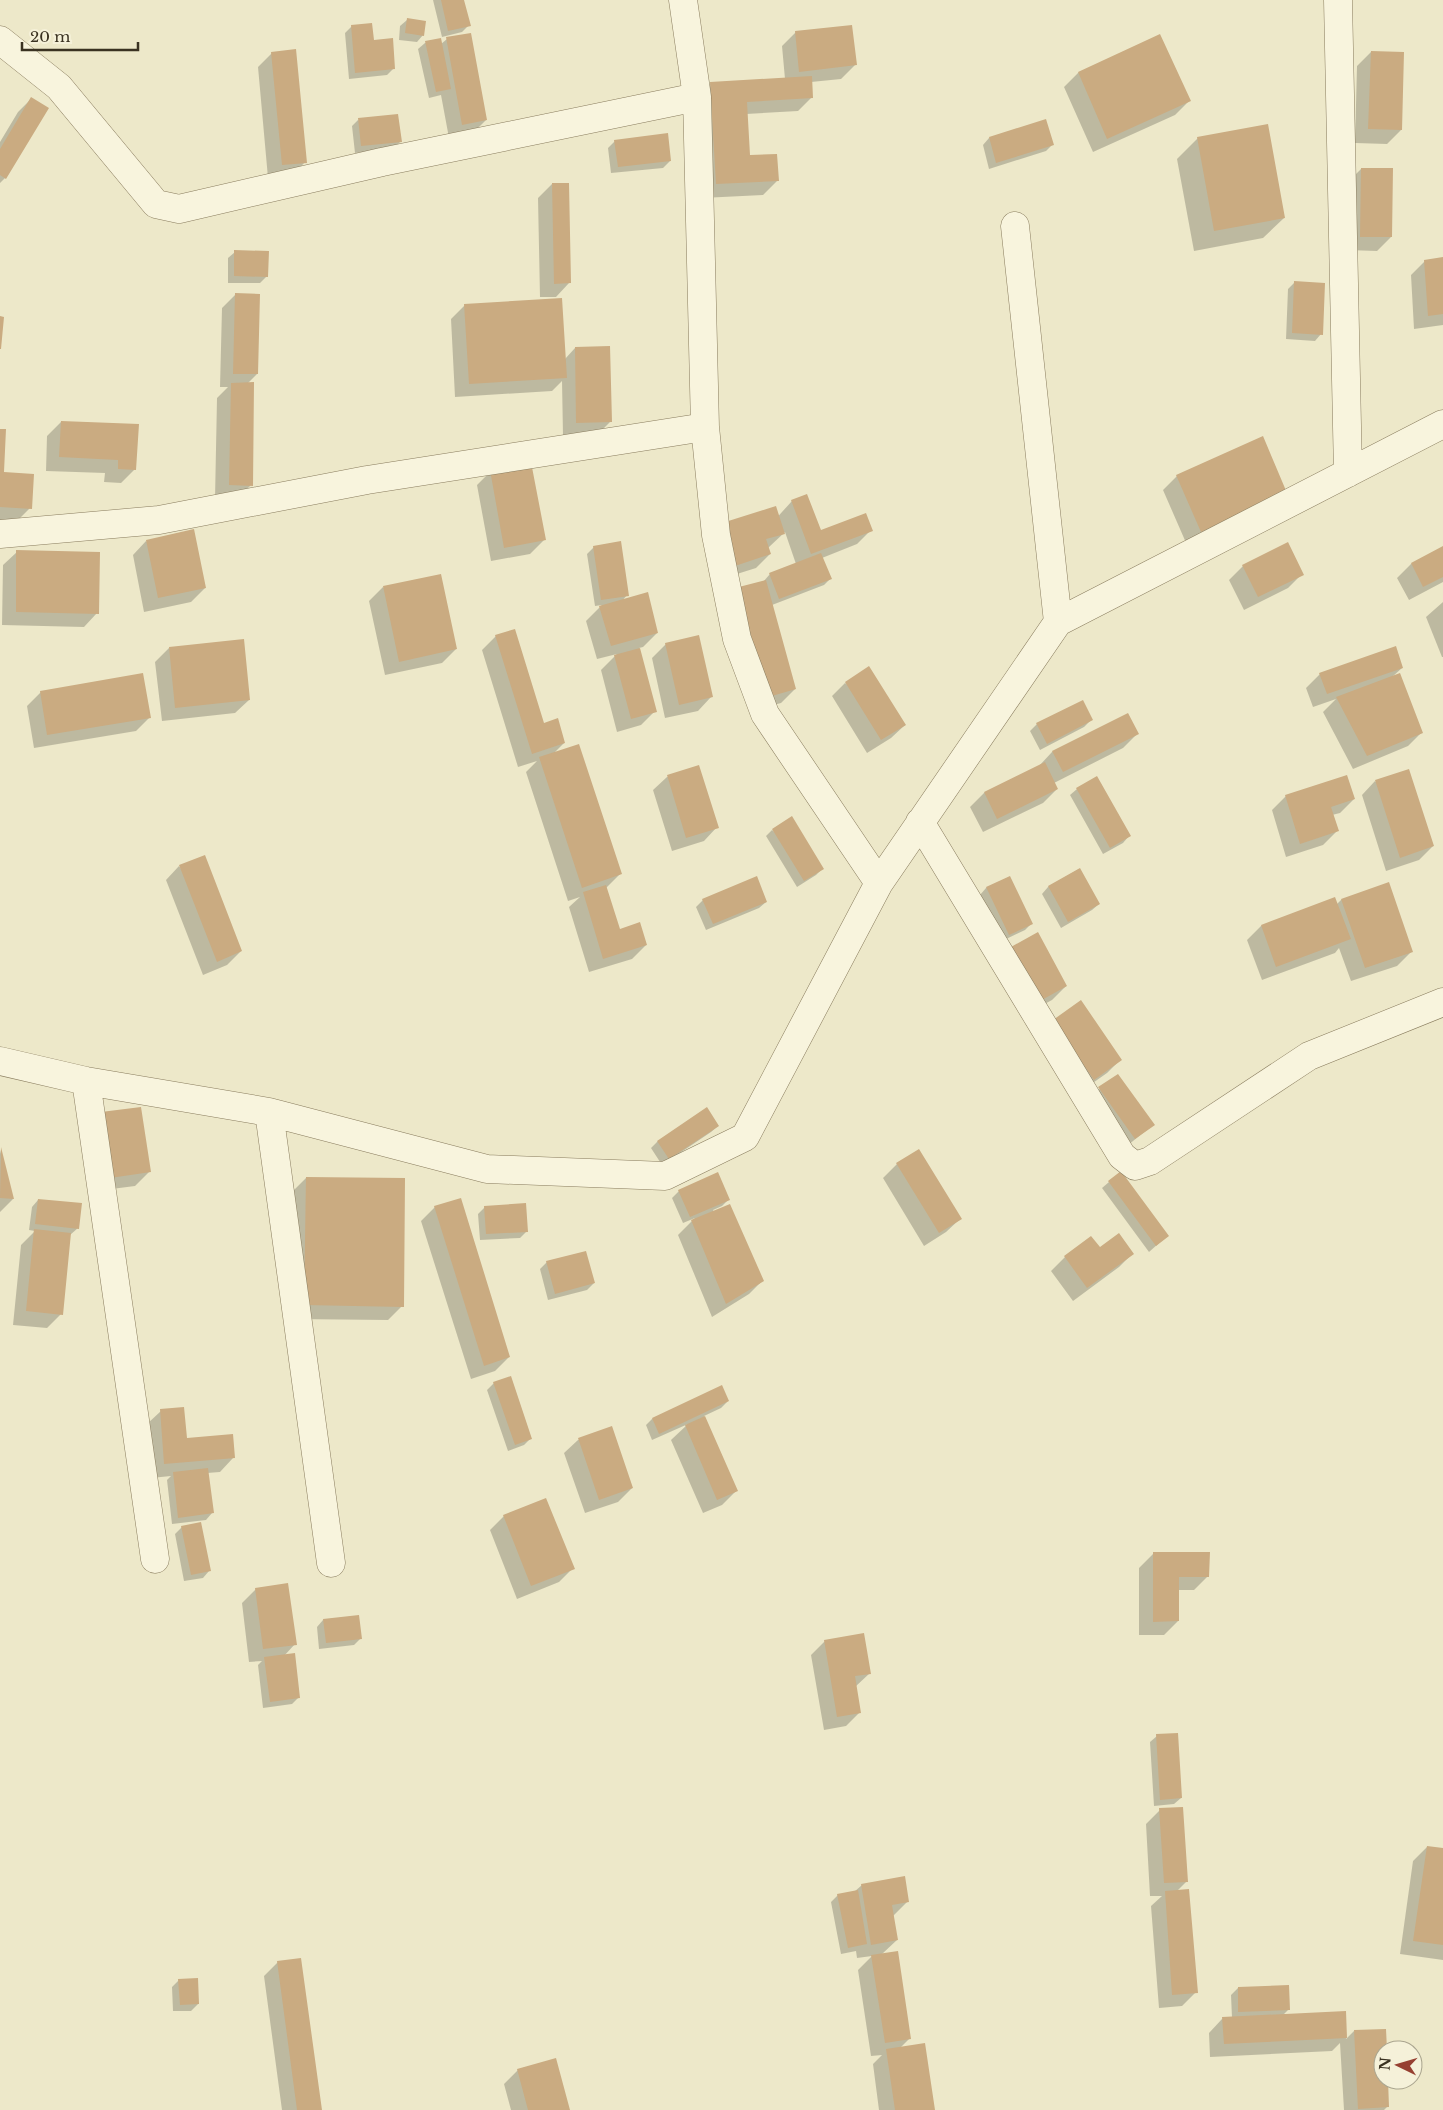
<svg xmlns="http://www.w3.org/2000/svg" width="1443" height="2110" font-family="'Libre Baskerville',serif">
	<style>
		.shadow { fill: #0003 }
		.building { fill: #caab81 }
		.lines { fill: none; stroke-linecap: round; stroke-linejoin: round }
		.minor-casing { stroke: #897c5e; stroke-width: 29 }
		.minor { stroke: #f8f4dd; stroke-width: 28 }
	</style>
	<rect width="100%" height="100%" fill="#ede8c9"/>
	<path class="shadow" d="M433 0H463L469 25 462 32 442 37Z
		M407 20 423 35 417 42 399 40 400 26Z
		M352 26 373 42 394 68 387 75 349 79 345 33Z
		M796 32 855 65 841 79 811 82 812 97 798 111 746 114 749 157 777 181 763 195 702 198 697 97 711 83 785 79 782 46Z
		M1160 36 1189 101 1175 115 1093 152 1064 87 1078 73Z
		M447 39 486 120 472 134 449 138 441 95 429 98 418 49 425 43 440 40 441 44Z
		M1371 52 1401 130 1387 144 1355 143 1357 66Z
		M272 53 305 162 292 176 268 178 258 67Z
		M32 98 5 178 0 183V142L18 112Z
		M358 120 400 142 394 148 355 153 352 126Z
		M989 138 1052 145 1046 151 989 169 983 145Z
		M1198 138 1284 218 1263 238 1194 251 1177 159Z
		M615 141 670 161 663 168 611 173 608 148Z
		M1361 169 1391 237 1377 251 1347 250V183Z
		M552 184 569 283 556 297H540L538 198Z
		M235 252 267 276 260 283H228V258Z
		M1443 258V325L1414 329 1411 275 1425 261Z
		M1295 282 1321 334 1315 341 1286 339 1288 289Z
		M236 294 257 374 247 384 251 485 237 499H215L217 398 228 387H220L222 308Z
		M465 305 565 359 575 348 610 422 596 436H563L562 381 552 391 455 397 451 319Z
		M61 422 135 469 121 483 104 482 105 473 46 471 47 436Z
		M0 430 2 473 30 508 16 522 0 521Z
		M491 471 544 540 530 554 491 561 477 485Z
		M1177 476 1286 493 1187 545 1163 490Z
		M792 501 820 532 871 530 857 544 822 558 830 579 824 585 772 605 795 689 781 703 751 711 763 582 770 574 796 564 785 532 768 548 770 554 756 568 721 579Z
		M146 541 205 588 191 602 144 612 133 555Z
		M594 547 627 595 622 601 657 633 643 647 639 648 655 711 641 725 617 732 601 670 617 654 597 659 586 621 602 605 595 606 587 554Z
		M1443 547V582L1409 600 1397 578 1411 564Z
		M17 552 97 613 84 627 2 625 3 565Z
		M1243 566 1302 574 1288 588 1244 610 1229 580Z
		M383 587 456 649 442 663 385 675 369 601Z
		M1443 602V657H1442L1426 617Z
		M496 636 543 724 564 743 553 754 620 874 606 888 619 930 646 945 632 959 589 972 569 907 580 897 568 901 526 772 537 761 518 767 482 650Z
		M666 644 711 697 698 711 665 718 652 658Z
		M169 648 249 700 235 713 162 721 155 662Z
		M1402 668 1392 677 1422 732 1408 746 1353 769 1323 712 1336 699 1313 707 1306 688 1320 674Z
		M845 683 905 725 891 738 867 753 832 696Z
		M41 692 150 717 136 731 34 748 27 706Z
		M1128 714 1137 734 1123 748 1054 783 1057 789 1043 803 983 832 970 807 984 793 1039 766 1052 752Z
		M1091 720 1084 727 1040 750 1030 731 1037 724Z
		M698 767 717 827 704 841 672 851 653 790 667 777Z
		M1375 781 1433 846 1419 860 1386 871 1362 795Z
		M1077 789 1129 836 1123 843 1103 854 1070 795Z
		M1286 796 1354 799 1340 813 1332 815 1337 831 1323 845 1286 857 1272 810Z
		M772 830 822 869 816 875 797 887 766 836Z
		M179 866 241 951 227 965 203 975 166 880Z
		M1079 869 1099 904 1092 910 1061 928 1042 894 1048 887Z
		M1009 877 1031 924 1025 930 1002 941 980 895 986 888Z
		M1388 884 1411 952 1397 966 1351 981 1339 948 1335 953 1262 980 1247 940 1261 926 1337 904 1341 900Z
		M703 900 766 902 759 908 706 930 696 907Z
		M998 962 1066 986 1052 1000 1026 1014Z
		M1040 1035 1121 1059 1107 1073 1080 1092Z
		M1118 1075 1153 1125 1128 1145 1092 1095Z
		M140 1108 149 1172 135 1186 96 1191Z
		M706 1109 718 1126 711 1132 662 1165 651 1148 657 1142Z
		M0 1150 13 1199 0 1212Z
		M897 1164 960 1219 946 1232 924 1246 883 1178Z
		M306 1178 402 1306 388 1320 291 1319 292 1192Z
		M1109 1182 1167 1236 1149 1252 1102 1188Z
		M679 1191 729 1199 722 1206 713 1210 714 1212 763 1280 749 1294 712 1317 678 1235 695 1218 683 1223 672 1198Z
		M38 1200 78 1228 70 1235 61 1314 47 1328 13 1325 21 1245 35 1231 29 1230 32 1207Z
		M435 1207 509 1357 495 1371 471 1379 421 1221Z
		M485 1207 526 1232 520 1238 480 1240 478 1214Z
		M1091 1238 1100 1249 1133 1253 1119 1267 1073 1301 1051 1271 1065 1257Z
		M547 1262 594 1283 587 1290 548 1300 540 1269Z
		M494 1383 531 1438 524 1445 508 1451 487 1390Z
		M728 1401 721 1408 704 1416 736 1491 722 1505 703 1513 671 1440 688 1424 652 1440 646 1425 652 1419Z
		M161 1411 186 1440 233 1458 220 1472 207 1473 212 1513 206 1520 172 1524 167 1480 171 1476 151 1478 147 1424Z
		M611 1428 632 1488 618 1502 585 1513 564 1453 578 1440Z
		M504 1516 573 1568 559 1582 517 1599 490 1530Z
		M182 1527 209 1571 203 1578 184 1581 175 1534Z
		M1153 1554 1208 1576 1194 1590H1178V1621L1164 1635H1139V1568Z
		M256 1589 295 1644 284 1656 299 1697 292 1704 263 1708 258 1665 262 1661 249 1662 242 1603Z
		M323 1620 361 1638 354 1645 319 1649 317 1627Z
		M825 1641 870 1673 855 1687 860 1712 846 1726 824 1730 811 1655Z
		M1157 1736 1181 1798 1174 1804 1154 1806 1150 1742Z
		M1160 1810 1187 1881 1177 1891 1196 1992 1182 2006 1159 2008 1151 1906 1162 1896H1150L1146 1824Z
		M1427 1847 1443 1849V1960L1400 1954 1413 1861Z
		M862 1885 908 1901 893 1916 897 1940 882 1954 910 2038 900 2048 934 2110H879L873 2064 882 2055 871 2056 858 1970 872 1956 857 1958 856 1951 841 1954 831 1902 838 1895 854 1892Z
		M278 1962 321 2110H282L264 1976Z
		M179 1980 198 2004 191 2011H173L172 1987Z
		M1238 1988 1288 2010 1282 2016 1345 2012 1346 2039 1354 2031 1385 2050H1383V2080H1387L1388 2106 1384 2110H1344L1340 2043 1332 2051 1210 2057 1209 2033 1222 2019 1232 2018 1231 1995Z
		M518 2070 569 2110H511L504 2084Z"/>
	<path class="building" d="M441 0H464L471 26 448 31Z
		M407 18 426 21 424 36 405 33Z
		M372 23 374 40 393 38 395 69 355 73 351 25Z
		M852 25 857 65 799 72 795 31Z
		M471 33 487 120 462 125 446 37Z
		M1160 34 1191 101 1107 139 1078 72Z
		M441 38 451 89 436 92 425 41Z
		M296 49 307 163 282 165 271 52Z
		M1371 51 1404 52 1402 130 1368 129Z
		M812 76 813 98 747 102 750 155 777 154 779 181 716 184 710 82Z
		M31 97 49 108 6 179 0 175V149Z
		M398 114 402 142 361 146 358 118Z
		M1046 119 1054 145 996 163 989 137Z
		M1268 124 1285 218 1214 231 1197 137Z
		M668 133 671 161 618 167 614 140Z
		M1361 168H1393L1392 237H1360Z
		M552 183H569L571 283 554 284Z
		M234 250 269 251 268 277 234 276Z
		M1443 257V314L1428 316 1424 260Z
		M1294 281 1325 283 1323 335 1292 333Z
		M235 293 260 294 258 374H233Z
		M562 298 567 378 469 384 464 304Z
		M0 316 4 317 1 349H0Z
		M610 346 612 422 576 423 575 347Z
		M254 382 253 486 229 485 231 383Z
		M61 421 139 424 136 470 118 469V460L59 457Z
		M0 429H6L4 472 34 474 32 509 0 507Z
		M1263 436 1287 493 1201 532 1176 475Z
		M531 462 546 540 504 548 490 470Z
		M807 494 821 530 866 513 873 531 811 554 791 500Z
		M776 506 785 534 766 539 771 554 735 566 722 523Z
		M194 529 206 588 158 598 146 540Z
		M621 541 629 596 601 600 593 546Z
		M1288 542 1304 575 1258 597 1242 565Z
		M1443 546V577L1423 587 1411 563Z
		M16 550 100 552 99 614 16 612Z
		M821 553 832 579 779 599 769 573Z
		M441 574 457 649 399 662 383 586Z
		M766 580 796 689 765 698 735 588Z
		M648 592 658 633 611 646 599 606Z
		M515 629 544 723 558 718 565 743 532 754 495 635Z
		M699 635 713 697 679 705 665 643Z
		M244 639 250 700 175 708 169 647Z
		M1396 646 1403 668 1327 694 1319 673Z
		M640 648 657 712 631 719 614 655Z
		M869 666 906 725 881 740 845 682Z
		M143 673 151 718 47 735 40 691Z
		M1400 673 1423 733 1367 756 1336 697Z
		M1083 700 1093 720 1047 744 1036 723Z
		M1128 713 1139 734 1063 772 1052 751Z
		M579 744 622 874 582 888 539 757Z
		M1045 762 1058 789 997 819 984 792Z
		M699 765 719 828 686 838 667 775Z
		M1409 769 1434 846 1400 858 1375 780Z
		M1347 775 1355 799 1331 807 1339 831 1300 844 1285 795Z
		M1097 776 1131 836 1110 848 1076 788Z
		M792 816 824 869 804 881 772 829Z
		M205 855 242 951 217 962 179 865Z
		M1080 868 1100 904 1068 922 1048 886Z
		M757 876 767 902 713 924 702 899Z
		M1010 876 1033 924 1009 935 986 887Z
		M1389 882 1413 952 1365 968 1341 899Z
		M606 885 620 929 640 922 647 945 603 959 583 892Z
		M1335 897 1351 939 1276 967 1261 925Z
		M1038 932 1067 986 1040 1001 1011 947Z
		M1081 1000 1122 1060 1094 1080 1053 1020Z
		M1118 1074 1155 1125 1135 1139 1098 1087Z
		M141 1107 151 1172 110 1178 101 1112Z
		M707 1107 719 1126 669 1159 657 1141Z
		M1 1147 14 1199 0 1198Z
		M919 1149 962 1219 939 1233 896 1163Z
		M1121 1171 1169 1236 1156 1246 1108 1181Z
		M718 1172 730 1200 690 1217 678 1190Z
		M306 1177 405 1178 404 1307 304 1305Z
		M461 1198 510 1357 484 1366 434 1206Z
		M38 1199 82 1203 79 1229 35 1224Z
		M526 1203 528 1232 486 1234 484 1206Z
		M730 1204 764 1281 726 1304 691 1220Z
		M34 1229 71 1233 63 1315 26 1311Z
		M1119 1233 1134 1254 1087 1288 1064 1256 1091 1236 1100 1247Z
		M586 1251 595 1283 555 1294 546 1261Z
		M511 1376 532 1439 515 1445 493 1382Z
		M722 1385 729 1401 659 1434 652 1418Z
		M184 1407 187 1438 233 1434 235 1458 164 1464 160 1409Z
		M705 1416 738 1491 717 1500 685 1425Z
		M612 1426 633 1488 599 1500 578 1438Z
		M208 1468 214 1513 178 1518 173 1472Z
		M546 1498 575 1569 531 1586 503 1515Z
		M201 1522 211 1571 191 1575 181 1526Z
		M1153 1552H1210L1209 1577H1179V1621L1153 1622Z
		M288 1583 297 1645 263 1649 255 1588Z
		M359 1615 362 1639 326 1643 323 1619Z
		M864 1633 871 1674 855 1676 861 1713 837 1717 824 1640Z
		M295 1653 300 1698 270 1702 264 1657Z
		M1178 1733 1182 1798 1160 1800 1156 1734Z
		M1183 1807 1188 1882 1164 1883 1159 1808Z
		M1427 1846 1443 1848V1945L1413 1941Z
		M905 1876 909 1902 892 1905 898 1940 871 1945 861 1884Z
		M1189 1889 1198 1993 1172 1995 1165 1891Z
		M858 1890 867 1944 848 1948 837 1894Z
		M898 1951 911 2039 885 2043 871 1955Z
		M301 1958 322 2110H297L277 1961Z
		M198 1978 199 2004 180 2005 178 1979Z
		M1289 1985 1290 2010 1238 2012V1987Z
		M1346 2011 1347 2038 1224 2044 1222 2017Z
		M1386 2029 1387 2050H1383V2080H1388L1389 2107 1358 2109 1354 2030Z
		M925 2043 935 2110H895L886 2049Z
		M556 2058 570 2110H528L517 2069Z"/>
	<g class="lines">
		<g class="minor-casing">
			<path id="minor" d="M683 0 697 97 705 427 716 535 737 639 765 714 879 883
				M1338 0 1348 473
				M0 40 59 87 156 204 179 209 382 162 697 97
				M1015 226 1058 622
				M0 534 159 520 367 480 705 427
				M920 822 1122 1156 1135 1166 1150 1161 1309 1056 1443 1002
				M0 1061 86 1081 269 1112 487 1169 665 1176 745 1137 879 883 1058 622 1443 424
				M86 1081 155 1559
				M269 1112 331 1563"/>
		</g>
		<use href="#minor" class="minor"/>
	</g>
	<g transform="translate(1398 2065) rotate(275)"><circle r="24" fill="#f5f1d9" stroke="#aaa58f"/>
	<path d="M0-4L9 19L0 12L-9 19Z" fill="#964031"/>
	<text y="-8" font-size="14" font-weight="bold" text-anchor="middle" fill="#3a3221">N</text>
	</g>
	<path d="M22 42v8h116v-8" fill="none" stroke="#3a3221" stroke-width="2.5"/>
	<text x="30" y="42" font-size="15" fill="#3a3221" stroke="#f5f1d9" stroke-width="4" paint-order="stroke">20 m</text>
</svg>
